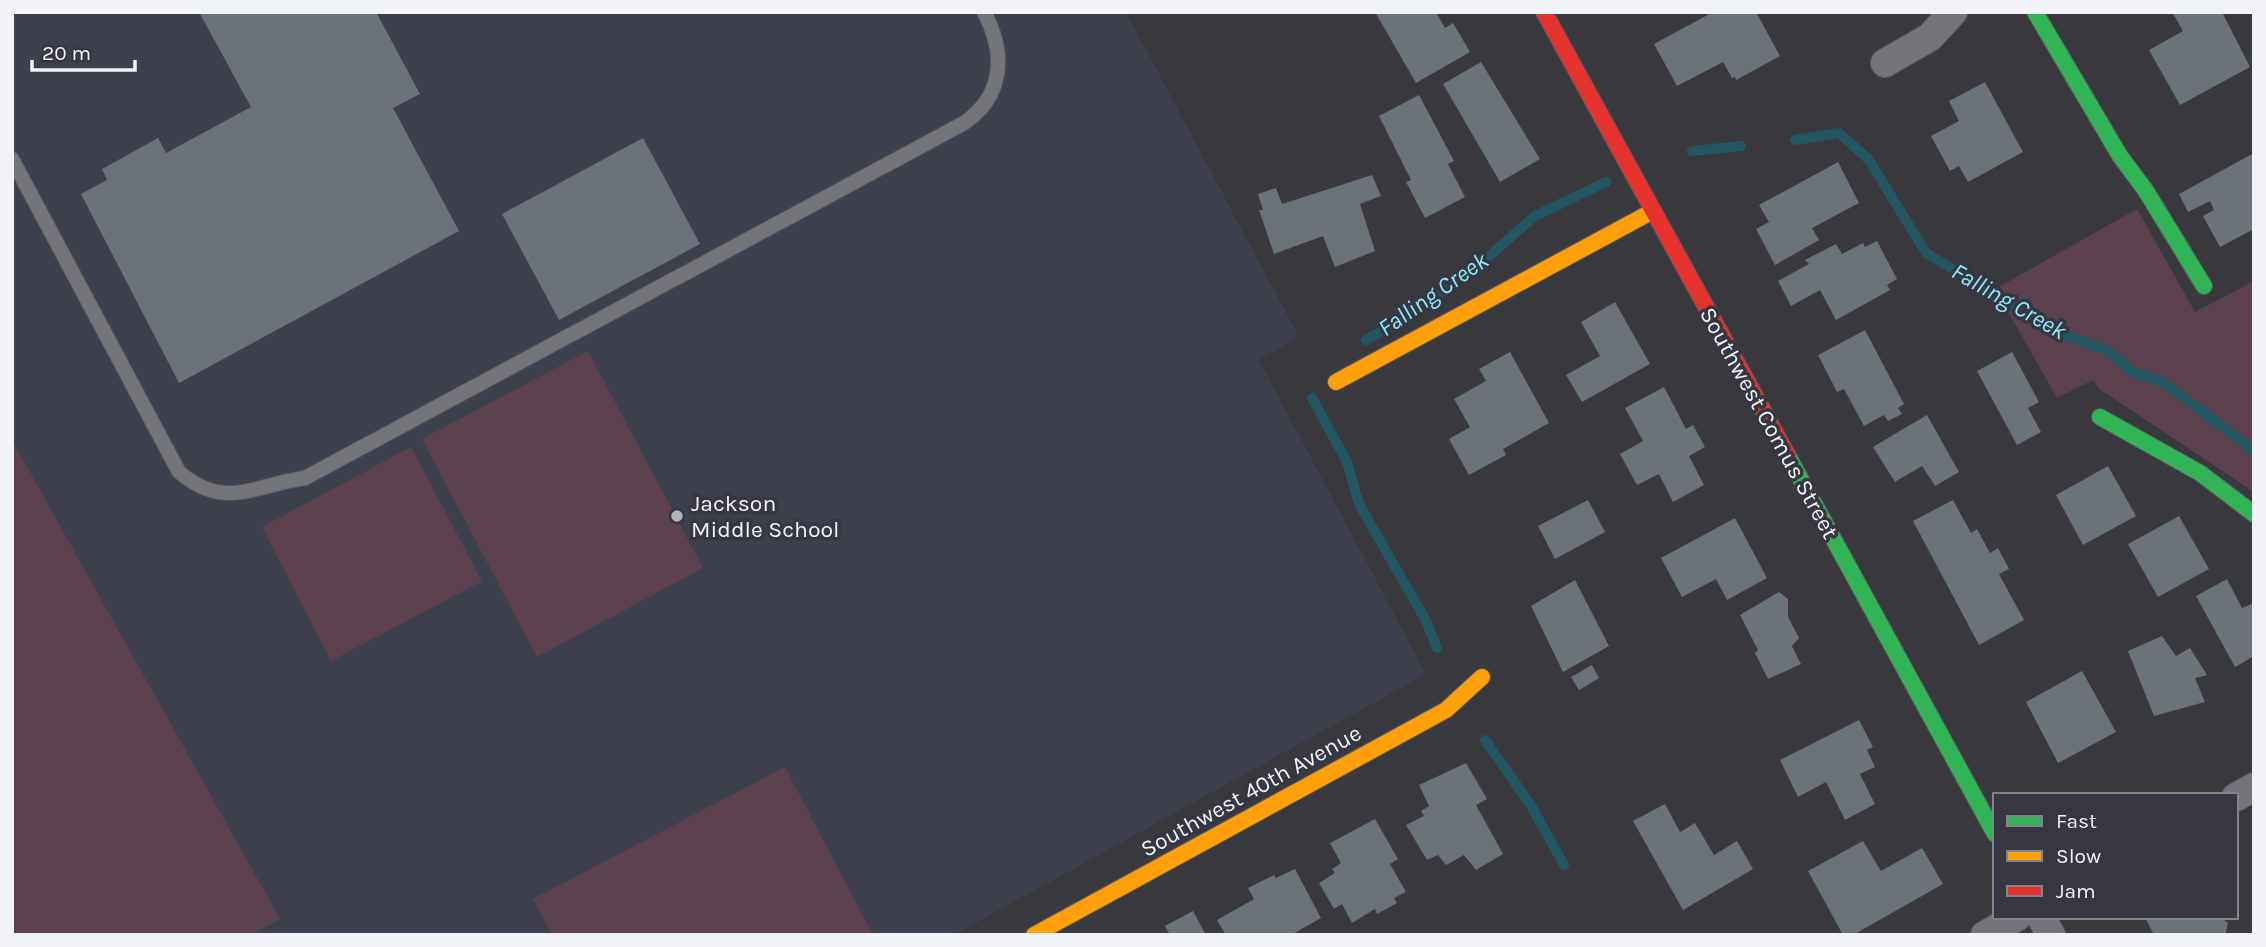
<svg xmlns="http://www.w3.org/2000/svg" width="2266" height="947" font-family="Karla,sans-serif">
	<style>
		.built { fill: #3e404e }
		.green { fill: #5c424f }
		.lines { fill: none; stroke-linecap: round; stroke-linejoin: round }
		.stream { stroke: #235862; stroke-width: 10 }
		.building { fill: #6b727a }
		.lane-casing { stroke: #57585c; stroke-width: 16 }
		.street-casing { stroke: #57585c; stroke-width: 30 }
		.fast-casing { stroke: #57585c; stroke-width: 18 }
		.slow-casing { stroke: #57585c; stroke-width: 18 }
		.jam-casing { stroke: #57585c; stroke-width: 18 }
		.lane { stroke: #74757a; stroke-width: 14 }
		.street { stroke: #74757a; stroke-width: 28 }
		.fast { stroke: #30b455; stroke-width: 16 }
		.slow { stroke: #ff9f0a; stroke-width: 16 }
		.jam { stroke: #e5322d; stroke-width: 16 }
		.poi-dot { fill: #b1b2b8; stroke: #363741; stroke-width: 2.5 }
		.labels { text-anchor: middle; dominant-baseline: central; stroke-width: 7; stroke-linejoin: round; paint-order: stroke }
		.street-label { font-size: 23px; fill: #f2f3f9; stroke: #363741 }
		.poi-label { font-size: 23px; fill: #f2f3f9; stroke: #363741; text-anchor: start }
		.water-label { font-size: 24px; font-style: italic; fill: #8deafd; stroke: #363741 }
	</style>
	<rect width="100%" height="100%" fill="#39393e"/>
	<path class="built" d="M12 12H1126L1299 337 1259 360 1426 674 954 935H12Z"/>
	<path class="green" d="M2137 209 2195 312 2254 281V492L2099 389 2093 380 2057 398 1995 289Z
		M588 351 703 568 537 657 422 439Z
		M12 440 280 919 251 935H12Z
		M411 447 482 581 331 661 262 527Z
		M785 767 873 935H552L533 899Z"/>
	<g class="lines">
		<path class="stream" d="M1795 140 1839 133 1869 160 1926 253 2058 333 2107 350 2132 372 2163 382 2254 451
			M1692 151 1741 146
			M1366 340 1403 319 1470 273 1535 216 1606 182
			M1312 398 1347 462 1359 504 1425 619 1437 648
			M1485 740 1530 804 1564 865"/>
	</g>
	<path class="building" d="M199 12H376L420 94 393 108 459 231 179 383 81 194 107 180 102 169 158 138 166 153 251 107Z
		M1375 12H1436L1445 28 1453 23 1470 52 1416 83Z
		M1713 12H1756L1780 56 1736 80 1735 77 1732 78 1723 62 1677 86 1654 44Z
		M2172 12H2222L2250 67 2180 105 2149 50 2183 31Z
		M1481 62 1540 159 1500 182 1443 84Z
		M1985 82 2023 152 1968 182 1959 166 1950 171 1931 136 1959 121 1949 101Z
		M1419 95 1454 161 1448 164 1465 197 1425 218 1406 182 1411 180 1379 116Z
		M643 138 700 244 559 320 502 214Z
		M2254 153V229L2220 247 2203 216 2214 210 2210 201 2188 212 2179 194Z
		M1838 162 1859 203 1812 228 1819 240 1775 265 1756 229 1769 222 1759 205Z
		M1372 175 1381 196 1360 204 1375 251 1335 267 1323 236 1274 254 1259 210H1263L1258 194 1276 188 1282 204Z
		M1877 241 1897 279 1887 285 1890 290 1836 320 1820 290 1791 306 1778 281 1809 264 1805 260 1836 244 1842 254 1863 243 1865 247Z
		M1615 302 1650 364 1582 402 1566 375 1600 356 1581 322Z
		M1865 330 1904 404 1898 408 1902 414 1888 421 1884 415 1864 426 1844 389 1837 392 1818 355Z
		M1510 352 1549 423 1503 449 1506 455 1469 475 1449 439 1470 427 1454 399 1486 381 1479 369Z
		M2012 352 2039 402 2028 408 2041 432 2017 445 1977 371Z
		M1664 387 1686 429 1693 425 1705 447 1689 456 1704 485 1673 502 1659 474 1637 485 1620 454 1643 441 1625 408Z
		M1927 415 1959 472 1935 486 1922 466 1895 482 1873 447Z
		M2108 466 2136 516 2083 545 2056 495Z
		M1588 500 1605 532 1555 559 1538 526Z
		M1953 500 1971 533 1977 529 1990 553 1998 548 2009 569 1999 574 2024 620 1979 645 1913 521Z
		M2179 516 2209 569 2158 597 2128 544Z
		M1735 518 1767 578 1727 600 1716 579 1682 597 1661 558Z
		M2227 579 2242 608 2254 603V656L2235 667 2196 596Z
		M1575 580 1609 646 1563 672 1531 606Z
		M1779 592 1788 599V617L1799 638 1792 646 1801 664 1768 679 1755 653 1758 650 1740 615Z
		M2162 636 2176 656 2190 648 2207 675 2195 678 2205 702 2154 716 2128 651Z
		M1592 665 1599 678 1579 690 1571 677Z
		M2082 671 2116 732 2058 763 2026 702Z
		M1859 720 1873 747 1867 750 1875 767 1860 774 1875 804 1845 820 1826 782 1798 797 1780 760Z
		M1466 763 1487 799 1476 805 1503 854 1476 870 1464 855 1446 865 1438 855 1427 860 1406 825 1424 816 1421 811 1429 806 1419 785Z
		M1665 804 1680 832 1695 823 1714 855 1737 841 1753 869 1683 910 1633 821Z
		M1375 819 1398 859 1390 864 1406 892 1394 898 1397 903 1377 914 1375 909 1352 923 1342 904 1334 909 1319 883 1335 873 1332 869 1341 863 1330 843Z
		M1863 841 1881 871 1922 848 1943 884 1853 935H1843L1808 871Z
		M1295 869 1321 918 1291 935H1226L1217 920 1254 899 1248 888 1274 875 1276 878Z
		M1193 911 1206 935H1170L1165 926Z
		M2145 917H2221L2228 923 2225 935H2154Z"/>
	<g class="lines">
		<g class="lane-casing">
			<path id="lane" d="M12 159 179 472C225 511 254 485 305 478L964 123C1004 96 1006 53 984 12"/>
		</g>
		<g class="street-casing">
			<path id="street" d="M1885 63 1930 37 1953 12
				M2236 797 2254 787
				M2041 917 2051 935
				M1985 935 2017 917"/>
		</g>
		<g class="fast-casing">
			<path id="fast" d="M2035 12 2120 156 2146 191 2204 286
				M2100 417 2200 473 2254 514
				M1788 456 1995 834"/>
		</g>
		<g class="slow-casing">
			<path id="slow" d="M1336 382 1653 211
				M1034 935 1446 710 1482 677"/>
		</g>
		<g class="jam-casing">
			<path id="jam" d="M1544 12 1788 456"/>
		</g>
		<use href="#lane" class="lane"/>
		<use href="#street" class="street"/>
		<use href="#fast" class="fast"/>
		<use href="#slow" class="slow"/>
		<use href="#jam" class="jam"/>
	</g>
	<circle class="poi-dot" cx="677" cy="516" r="7"/>
	<g class="labels">
		<g class="street-label">
			<text transform="translate(1769 423) rotate(61)">Southwest Comus Street</text>
			<text transform="translate(1251 791) rotate(-29)">Southwest 40th Avenue</text>
		</g>
		<g class="poi-label">
			<text x="691" y="503">Jackson<tspan x="691" dy="26">Middle School</tspan></text>
		</g>
		<g class="water-label">
			<text transform="translate(1433 294) rotate(-35)">Falling Creek</text>
			<text transform="translate(2009 301) rotate(30)">Falling Creek</text>
		</g>
	</g>
	<rect width="2266" height="947" fill="none" stroke="#f2f3f9" stroke-width="28"/>
	<rect x="1993" y="793" width="245" height="126" fill="#363741" stroke="#81828b" stroke-width="2"/>
	<rect x="2007" y="816" width="35" height="10" fill="#30b455" stroke="#81828b" stroke-width="2"/>
	<text x="2056" y="828" font-size="21" fill="#f2f3f9">Fast</text>
	<rect x="2007" y="851" width="35" height="10" fill="#ff9f0a" stroke="#81828b" stroke-width="2"/>
	<text x="2056" y="863" font-size="21" fill="#f2f3f9">Slow</text>
	<rect x="2007" y="886" width="35" height="10" fill="#e5322d" stroke="#81828b" stroke-width="2"/>
	<text x="2056" y="898" font-size="21" fill="#f2f3f9">Jam</text>
	<path d="M32 60v10h103v-10" fill="none" stroke="#f2f3f9" stroke-width="3.5"/>
	<text x="42" y="60" font-size="21" fill="#f2f3f9" stroke="#363741" stroke-width="5" paint-order="stroke">20 m</text>
</svg>
